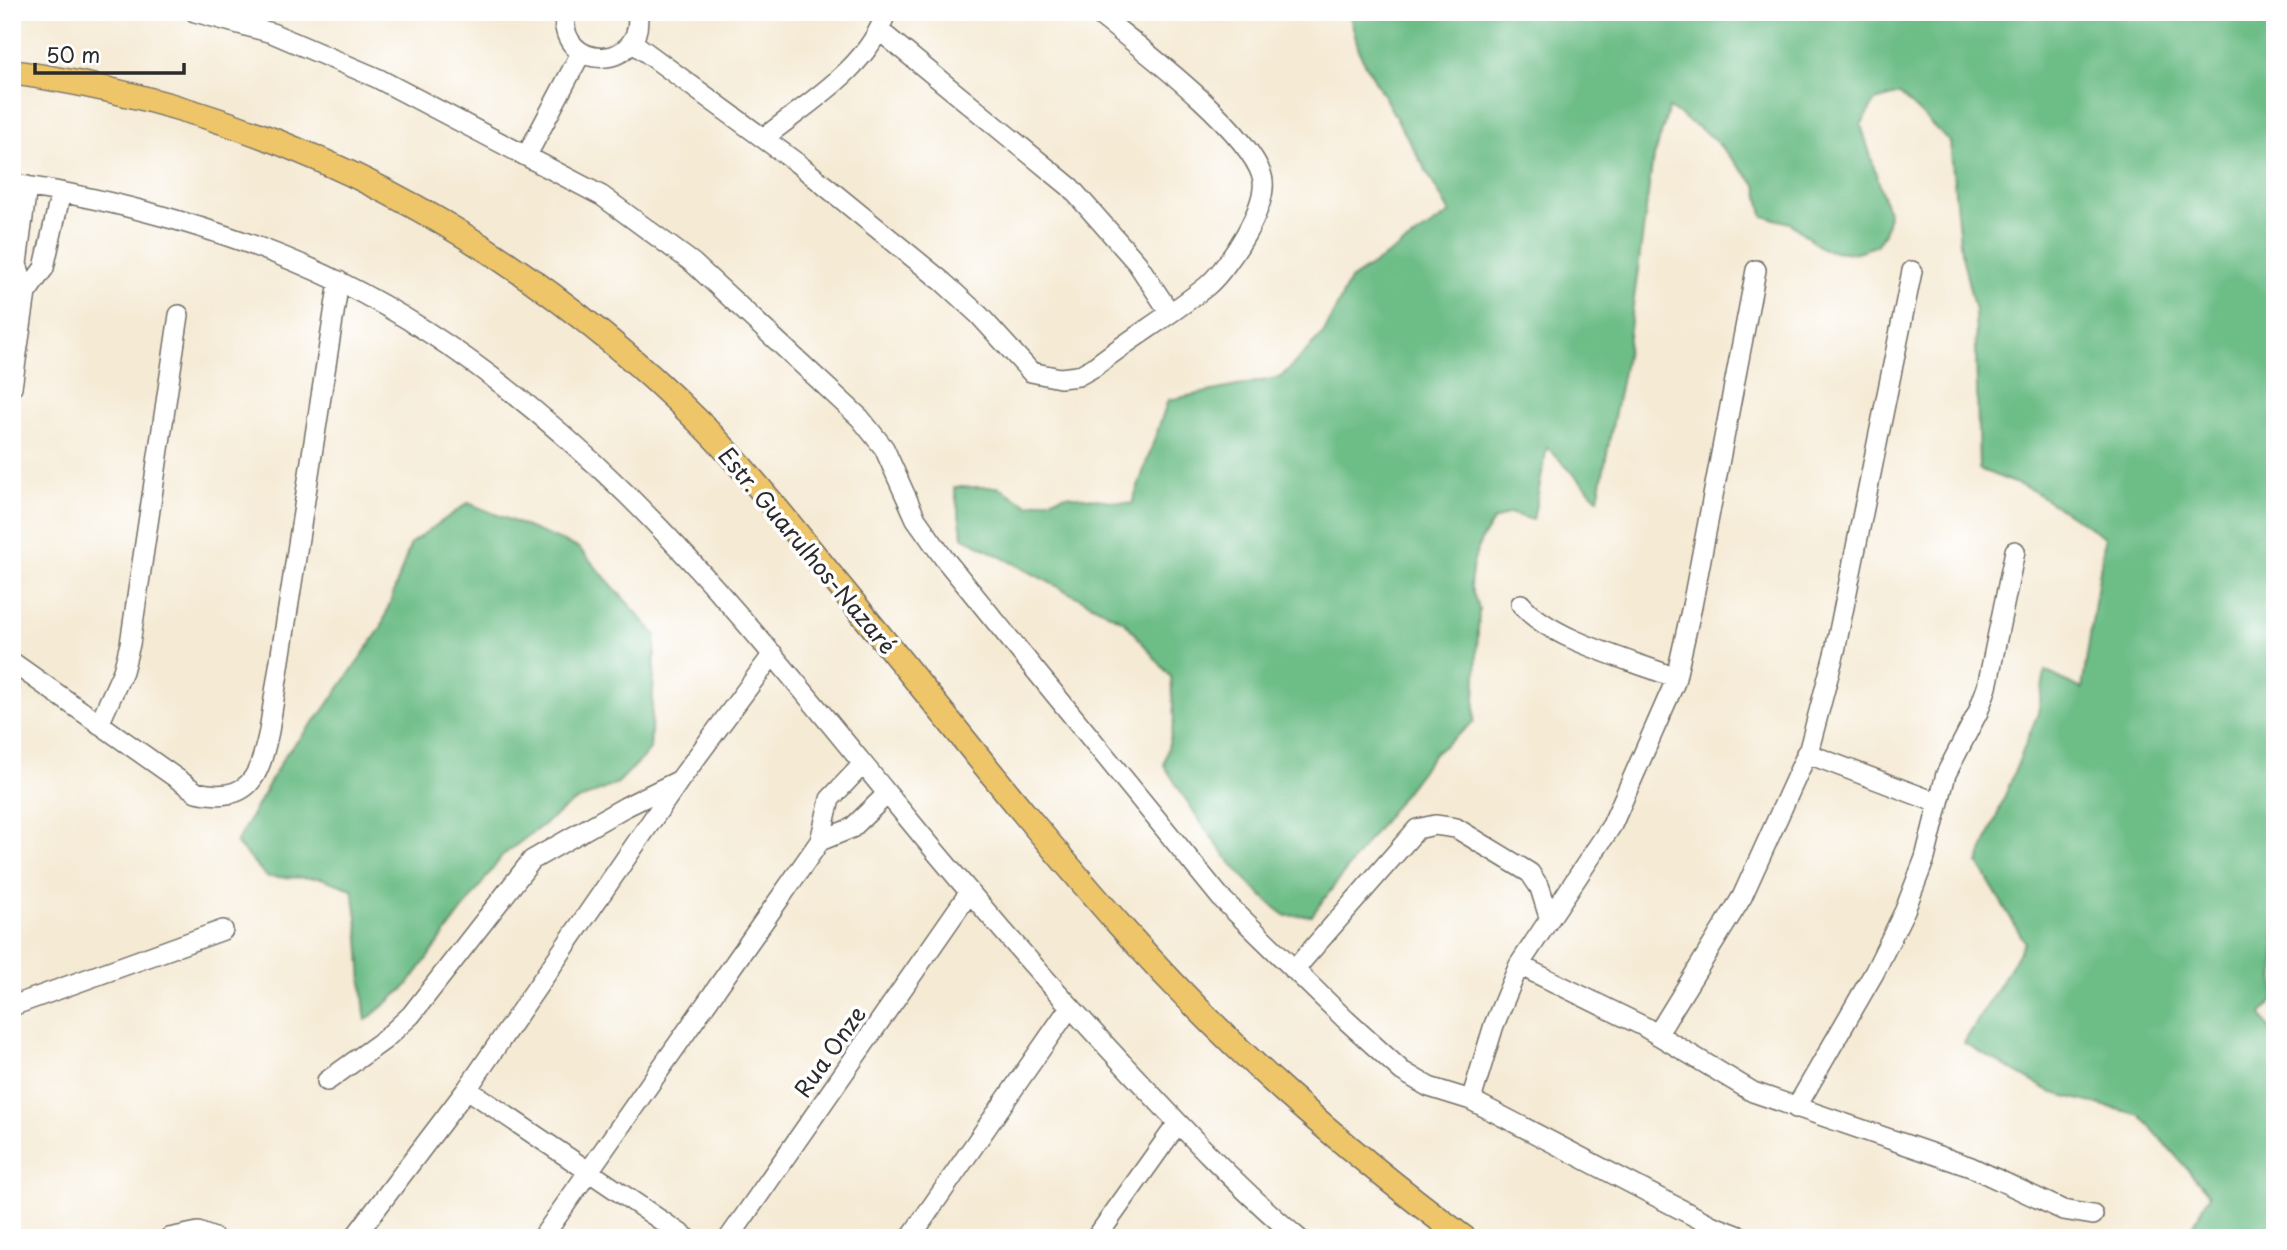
<svg xmlns="http://www.w3.org/2000/svg" width="2287" height="1250" font-family="'Playpen Sans',sans-serif">
	<style>
		.forest { fill: #6dbd87; stroke: #4c7459; stroke-width: 2 }
		.lines { fill: none; stroke-linecap: round; stroke-linejoin: round }
		.minor-casing { stroke: #726e66; stroke-width: 22 }
		.major-casing { stroke: #726e66; stroke-width: 27 }
		.minor { stroke: #fff; stroke-width: 19 }
		.major { stroke: #eec569; stroke-width: 24 }
		.labels { text-anchor: middle; dominant-baseline: central; stroke-width: 7; stroke-linejoin: round; paint-order: stroke }
		.street-label { font-size: 23px; fill: #2b2b2b; stroke: #fff }
	</style>
	<rect width="100%" height="100%" fill="#fff"/>
	<filter id="ink" filterUnits="userSpaceOnUse"><feTurbulence type="fractalNoise" baseFrequency=".0143" numOctaves="2"/><feDisplacementMap in="SourceGraphic" scale="14" xChannelSelector="R" yChannelSelector="G"/><feConvolveMatrix kernelMatrix="1 2 1 2 8 2 1 2 1" color-interpolation-filters="sRGB"/></filter>
	<filter id="wash" filterUnits="userSpaceOnUse"><feTurbulence type="fractalNoise" baseFrequency=".00686" numOctaves="4" result="noise"/><feDisplacementMap in="SourceGraphic" scale="28" xChannelSelector="R" yChannelSelector="G"/><feGaussianBlur stdDeviation="1.57" result="paint"/><feColorMatrix in="noise" values="0 0 0 0 0 0 0 0 0 0 0 0 0 0 0 0 0 1.4 0 .05"/><feComposite in="paint" operator="in"/></filter>
	<g filter="url(#wash)">
		<rect width="100%" height="100%" fill="#f5ead4"/>
		<path class="forest" d="M1349 12H2275V998L2262 1014 2275 1039V1238H2186L2210 1195 2140 1115 2053 1093 1964 1043 2025 942 1978 863 2038 713 2045 671 2082 689 2105 537 2030 489 1979 469 1975 311 1961 252 1950 142 1900 94 1875 101 1861 125 1889 215 1884 233 1876 246 1854 253 1824 250 1790 223 1763 216 1757 186 1712 137 1669 108 1652 164 1627 351 1598 499 1547 447 1533 520 1509 513 1493 521 1481 540 1473 563 1470 585 1479 609 1474 722 1435 753 1312 915 1286 916C1234 877 1198 820 1164 765L1174 721 1171 677 1125 622 963 537 954 487H998L1028 505 1067 495 1132 504 1168 400 1281 377 1324 333 1350 280 1450 213 1360 54Z
			M468 503 579 548 656 635 650 750 618 783 572 803 503 855 406 987 366 1020C359 976 362 932 352 889L321 878 267 877 236 843 285 755 322 713 381 628 411 543Z"/>
	</g>
	<g filter="url(#ink)">
		<g class="lines">
			<g class="minor-casing">
				<path id="minor" d="M195 12 272 33 377 78 602 196 693 263 860 418 884 448 916 519 943 557 1221 898 1346 1020 1402 1071 1429 1087 1471 1100 1711 1225 1745 1238
					M565 12C557 74 647 71 637 12
					M880 31 1070 187 1137 263 1170 313
					M632 42 797 163 943 282 979 315 1031 372 1060 378 1078 376 1094 367C1131 338 1171 315 1207 286 1228 268 1271 203 1262 176 1246 127 1138 46 1096 12
					M764 138C807 103 869 68 886 12
					M527 155 581 53
					M12 184C116 199 245 235 340 282 568 395 728 599 886 792 962 885 1040 975 1122 1063 1178 1123 1235 1185 1298 1238
					M26 293 44 268 61 192
					M12 387 26 293 17 264 27 186
					M1521 604C1551 640 1631 660 1676 678
					M12 662 196 792C250 804 259 777 269 731L339 281
					M99 724 123 671 130 644 179 315
					M1806 753 1938 803
					M820 841 852 828 887 794
					M1519 965 1643 1026 1753 1092 1971 1167 2063 1210 2093 1215
					M1294 970 1417 829 1435 825 1456 828 1530 873 1540 888 1549 917
					M12 1006 223 930
					M1657 1035 1742 897 1809 749 1835 651 1912 271
					M327 1081 384 1040 411 1015 532 860 625 807 678 781
					M467 1089 687 1238
					M1471 1100 1494 1025 1519 965 1612 825 1675 682 1692 606 1756 270
					M1796 1108 1874 973 1905 910 1925 858 1946 774 1978 712 1987 687 2015 551
					M169 1238 198 1232 214 1238
					M354 1238 467 1089 679 781 773 654
					M542 1238 820 841 830 799 863 764
					M729 1238 969 893
					M910 1238 1070 1007
					M1096 1238 1178 1123"/>
			</g>
			<g class="major-casing">
				<path id="major" d="M12 72C279 110 509 233 700 423 749 472 793 529 837 583 932 698 1024 818 1124 930 1229 1048 1337 1143 1464 1238"/>
			</g>
			<use href="#minor" class="minor"/>
			<use href="#major" class="major"/>
		</g>
	</g>
	<g class="labels">
		<g class="street-label">
			<text transform="translate(808 550) rotate(50)">Estr. Guarulhos-Nazaré</text>
			<text transform="translate(829 1051) rotate(-55)">Rua Onze</text>
		</g>
	</g>
	<rect width="2287" height="1250" fill="none" stroke="#fff" stroke-width="42"/>
	<path d="M35 63v10h149v-10" fill="none" stroke="#2b2b2b" stroke-width="3.5"/>
	<text x="46" y="63" font-size="21" fill="#2b2b2b" stroke="#ffffff" stroke-width="5" paint-order="stroke">50 m</text>
</svg>
